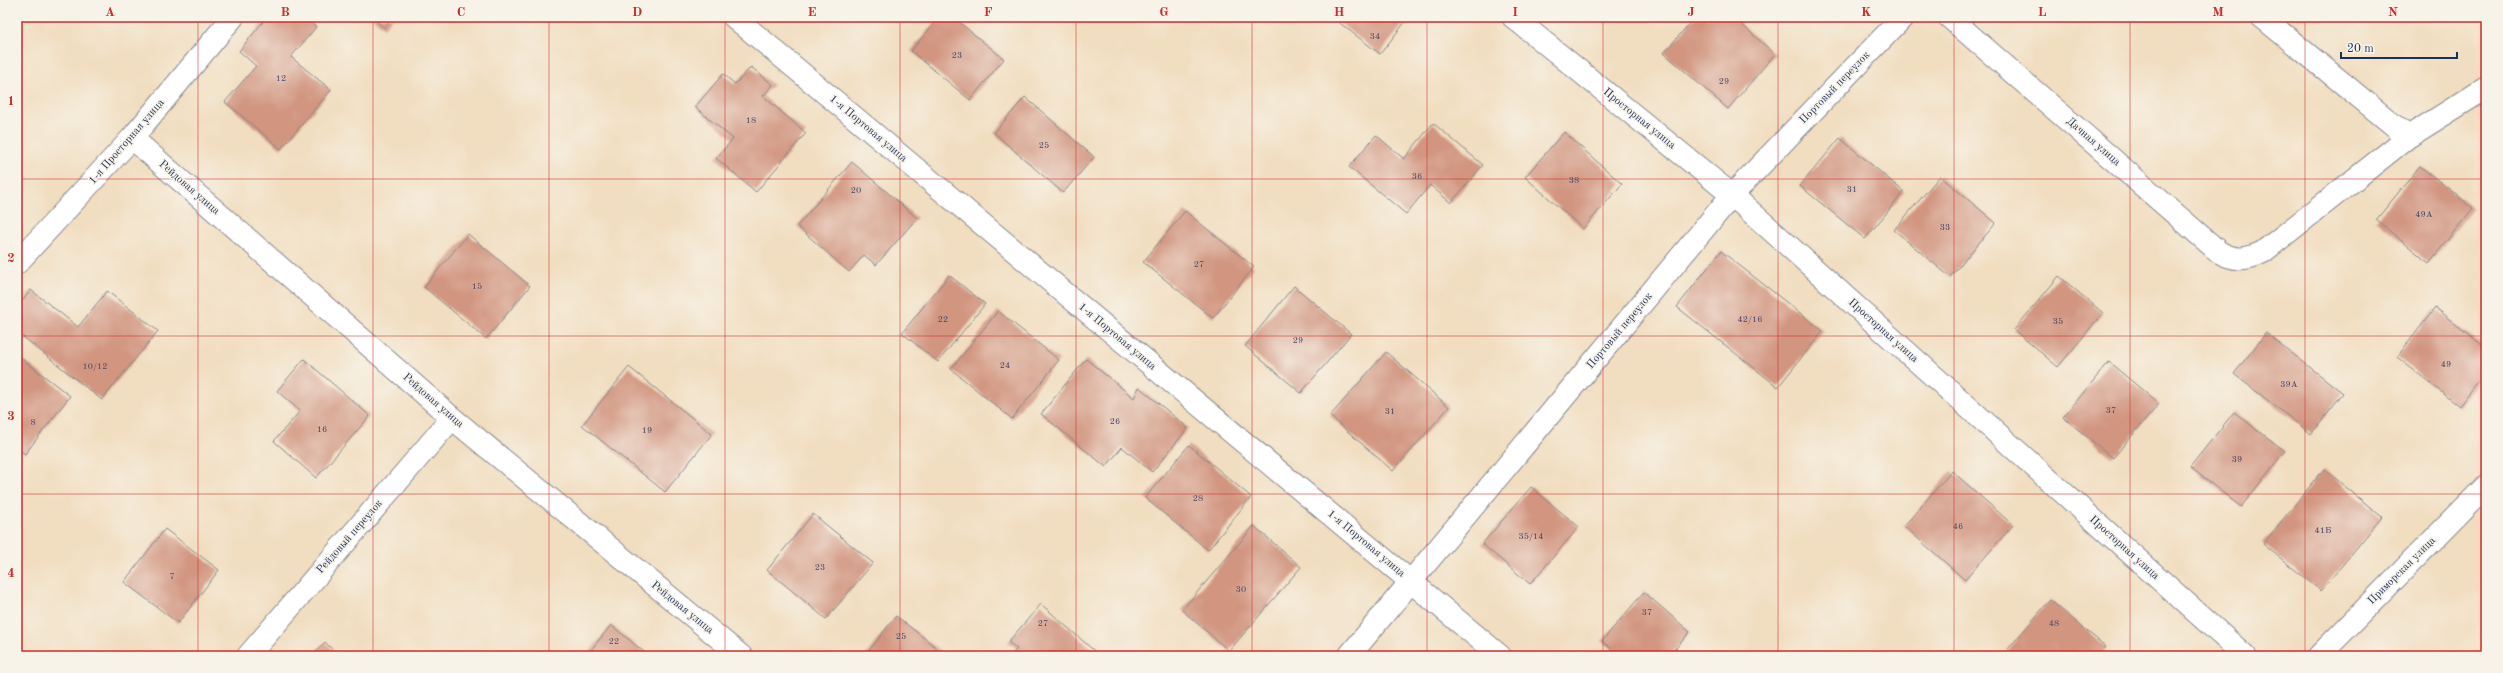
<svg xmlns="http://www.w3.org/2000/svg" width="2503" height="673" font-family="'Old Standard TT',serif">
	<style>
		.building { fill: #d19580 }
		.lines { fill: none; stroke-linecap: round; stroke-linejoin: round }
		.minor-casing { stroke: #86868e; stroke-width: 24 }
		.minor { stroke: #fff; stroke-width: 22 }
		.grid { fill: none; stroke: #d62828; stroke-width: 1; stroke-opacity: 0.55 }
		.labels { text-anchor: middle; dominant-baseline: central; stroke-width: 3; stroke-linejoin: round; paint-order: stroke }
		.number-label { font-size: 9px; fill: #484866 }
		.street-label { font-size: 11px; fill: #1b2f5e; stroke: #f7f3e8 }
		.neatline { fill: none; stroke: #d62828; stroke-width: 1.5 }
		.grid-label { font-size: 13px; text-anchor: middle; font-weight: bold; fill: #d62828 }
	</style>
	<rect width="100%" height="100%" fill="#f7f3e8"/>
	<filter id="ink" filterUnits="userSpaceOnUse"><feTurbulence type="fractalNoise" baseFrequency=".025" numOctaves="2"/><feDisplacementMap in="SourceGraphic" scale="8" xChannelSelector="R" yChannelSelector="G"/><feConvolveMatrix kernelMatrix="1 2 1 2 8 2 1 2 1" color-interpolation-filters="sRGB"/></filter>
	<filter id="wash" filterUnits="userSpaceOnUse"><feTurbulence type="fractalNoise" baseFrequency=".012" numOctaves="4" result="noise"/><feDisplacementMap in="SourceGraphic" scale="16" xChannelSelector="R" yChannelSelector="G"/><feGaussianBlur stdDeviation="0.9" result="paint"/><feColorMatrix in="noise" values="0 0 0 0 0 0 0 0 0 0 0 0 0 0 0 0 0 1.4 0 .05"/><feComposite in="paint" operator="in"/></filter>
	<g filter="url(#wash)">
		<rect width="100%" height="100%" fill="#f1ddbf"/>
		<g id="blocks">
			<path class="building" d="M267 17H304L316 27 291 57 331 90 281 149 225 102 256 66 239 51Z
				M372 17H393L384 28Z
				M939 17H953L1004 59 970 100 911 51Z
				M1332 17H1409L1380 54Z
				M1695 17H1733L1775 54 1728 109 1664 53Z
				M751 67 773 85 763 96 806 133 756 192 716 158 733 139 695 107 723 74 735 84Z
				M1025 97 1094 157 1063 193 994 133Z
				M1433 123 1483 165 1451 203 1430 185 1406 214 1349 167 1376 135 1404 159Z
				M1564 132 1622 184 1583 229 1525 177Z
				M1840 138 1904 192 1865 239 1800 186Z
				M852 162 917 218 876 265 864 255 849 272 797 226Z
				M2420 166 2473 208 2429 263 2376 220Z
				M1940 176 1996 223 1950 277 1894 230Z
				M1185 211 1254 267 1213 318 1143 262Z
				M468 234 530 286 486 339 424 287Z
				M1721 251 1823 331 1778 387 1677 307Z
				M949 275 985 304 938 362 902 333Z
				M2059 276 2103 313 2058 367 2014 330Z
				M1294 286 1351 334 1301 393 1245 346Z
				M31 290 78 327 107 291 158 331 102 400 17 332V307Z
				M2435 308 2486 348V371L2459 406 2397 357Z
				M998 311 1059 360 1012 419 951 369Z
				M2266 333 2343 393 2311 434 2234 374Z
				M1386 352 1449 407 1393 471 1330 416Z
				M17 355 70 396 25 454 17 448Z
				M304 359 370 416 316 478 274 441 300 411 277 391Z
				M1086 359 1134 398 1139 387 1188 428 1152 472 1122 447 1106 467 1041 414Z
				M2109 362 2159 404 2113 458 2063 417Z
				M629 367 712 434 665 492 582 425Z
				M2234 412 2285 451 2241 507 2190 467Z
				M1189 445 1251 497 1208 550 1145 498Z
				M2324 469 2382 517 2321 591 2263 544Z
				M1952 471 2013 525 1965 580 1904 526Z
				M1531 487 1579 527 1530 584 1482 544Z
				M813 514 873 563 826 619 767 570Z
				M1254 526 1301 567 1229 651 1182 610Z
				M165 529 219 570 178 623 124 582Z
				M1644 592 1690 632 1669 656H1619L1602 641Z
				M2050 600 2106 647 2098 656H2002Z
				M1041 604 1100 656H1010L1017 649 1008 642Z
				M896 616 947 656H865Z
				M611 625 649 656H586Z
				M325 642 339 656H312Z"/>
		</g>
	</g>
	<g filter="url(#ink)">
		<use href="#blocks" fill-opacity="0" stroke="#86868e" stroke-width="1"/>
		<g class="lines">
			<g class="minor-casing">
				<path id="minor" d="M734 17 1500 656
					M1513 17 1732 195 2245 656
					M1949 17 2219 252C2235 261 2247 260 2263 252L2408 137 2486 88
					M2262 17 2408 137
					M132 138 452 418 741 656
					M17 263 132 138 233 17
					M248 656 452 418
					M1349 656 1732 195 1903 17
					M2319 656 2486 486"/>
			</g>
			<use href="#minor" class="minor"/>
		</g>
	</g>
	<path class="grid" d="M198 17V656M373 17V656M549 17V656M725 17V656M900 17V656M1076 17V656M1252 17V656M1427 17V656M1603 17V656M1778 17V656M1954 17V656M2130 17V656M2305 17V656M17 179H2486M17 336H2486M17 494H2486"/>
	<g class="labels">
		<g class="number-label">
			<text x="1375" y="36">34</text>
			<text x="957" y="55">23</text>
			<text x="281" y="78">12</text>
			<text x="1724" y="81">29</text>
			<text x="751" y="120">18</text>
			<text x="1044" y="145">25</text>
			<text x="1417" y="176">36</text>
			<text x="1574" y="180">38</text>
			<text x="1852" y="189">31</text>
			<text x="856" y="190">20</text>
			<text x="2424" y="214">49А</text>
			<text x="1945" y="227">33</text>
			<text x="1199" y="264">27</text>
			<text x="477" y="286">15</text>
			<text x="943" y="319">22</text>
			<text x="1750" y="319">42/16</text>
			<text x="2058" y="321">35</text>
			<text x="1298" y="340">29</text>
			<text x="2446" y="364">49</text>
			<text x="1005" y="365">24</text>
			<text x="95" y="366">10/12</text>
			<text x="2289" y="384">39А</text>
			<text x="2111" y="410">37</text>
			<text x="1390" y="411">31</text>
			<text x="1115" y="421">26</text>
			<text x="33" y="422">8</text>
			<text x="322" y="429">16</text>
			<text x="647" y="430">19</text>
			<text x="2237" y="459">39</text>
			<text x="1198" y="498">28</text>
			<text x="1958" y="526">46</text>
			<text x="2323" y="530">41Б</text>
			<text x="1531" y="536">35/14</text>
			<text x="820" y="567">23</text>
			<text x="172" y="576">7</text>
			<text x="1241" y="589">30</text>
			<text x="1647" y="612">37</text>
			<text x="1043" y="623">27</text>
			<text x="2054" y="623">48</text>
			<text x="901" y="636">25</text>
			<text x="614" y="641">22</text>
		</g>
		<g class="street-label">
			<text transform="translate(1835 88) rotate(-46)">Портовый переулок</text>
			<text transform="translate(1639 119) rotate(39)">Просторная улица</text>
			<text transform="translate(868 129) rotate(40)">1-я Портовая улица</text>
			<text transform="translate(127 142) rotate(-49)">1-я Просторная улица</text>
			<text transform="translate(2093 142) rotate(41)">Дачная улица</text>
			<text transform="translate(189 188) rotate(41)">Рейдовая улица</text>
			<text transform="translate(1620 331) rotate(-50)">Портовый переулок</text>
			<text transform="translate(1883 331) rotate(42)">Просторная улица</text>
			<text transform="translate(1117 337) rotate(40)">1-я Портовая улица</text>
			<text transform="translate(433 401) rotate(41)">Рейдовая улица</text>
			<text transform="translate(350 537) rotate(-49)">Рейдовый переулок</text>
			<text transform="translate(1366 544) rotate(40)">1-я Портовая улица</text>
			<text transform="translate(2124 548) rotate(42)">Просторная улица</text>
			<text transform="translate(2402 571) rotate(-45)">Приморская улица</text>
			<text transform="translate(682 608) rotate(39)">Рейдовая улица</text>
		</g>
	</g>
	<rect width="2503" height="673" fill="none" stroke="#f7f3e8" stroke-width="44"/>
	<path d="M2341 52v6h116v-6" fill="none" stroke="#1b2f5e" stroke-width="2"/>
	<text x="2347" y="52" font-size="12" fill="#1b2f5e" stroke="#f7f3e8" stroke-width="3" paint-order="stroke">20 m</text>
	<rect x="22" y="22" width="2459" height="629" class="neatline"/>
	<g class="grid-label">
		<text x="110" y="16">A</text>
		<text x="285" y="16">B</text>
		<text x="461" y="16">C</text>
		<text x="637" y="16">D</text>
		<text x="812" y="16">E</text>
		<text x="988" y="16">F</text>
		<text x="1164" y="16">G</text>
		<text x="1339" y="16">H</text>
		<text x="1515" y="16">I</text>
		<text x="1691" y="16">J</text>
		<text x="1866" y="16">K</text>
		<text x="2042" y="16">L</text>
		<text x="2218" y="16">M</text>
		<text x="2393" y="16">N</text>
		<text x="11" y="105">1</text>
		<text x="11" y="262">2</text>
		<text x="11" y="420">3</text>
		<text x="11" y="577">4</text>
	</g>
</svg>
